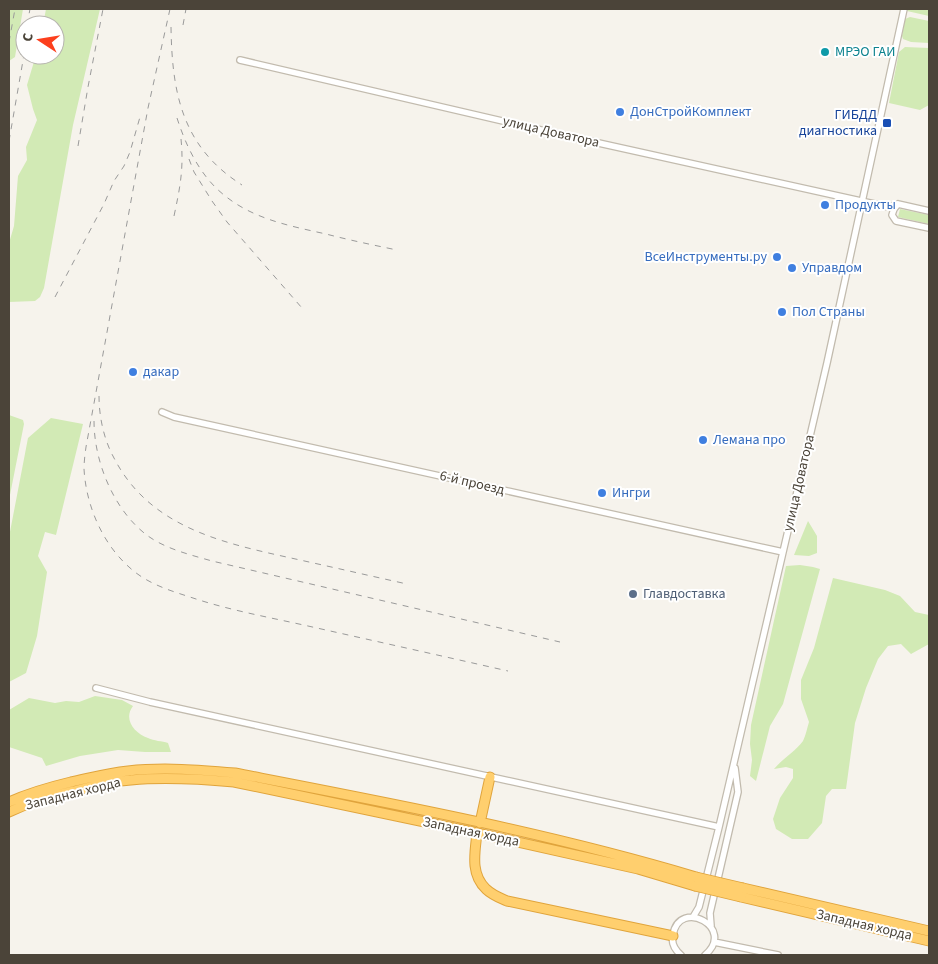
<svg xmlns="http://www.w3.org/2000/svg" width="938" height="964" font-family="'Source Sans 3',sans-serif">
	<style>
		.green { fill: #d2eab5 }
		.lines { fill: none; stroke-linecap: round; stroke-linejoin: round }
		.minor-casing { stroke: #c2bbae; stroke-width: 8 }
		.highway-casing { stroke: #e0a43c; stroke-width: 11 }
		.minor { stroke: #fff; stroke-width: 5.5 }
		.highway { stroke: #ffcf6e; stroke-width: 9 }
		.rail { stroke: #9a9a9a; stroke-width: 1; stroke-dasharray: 6 6; stroke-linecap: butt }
		.highway-bridge-casing { stroke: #e0a43c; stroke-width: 11; stroke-linecap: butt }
		.highway-bridge { stroke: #ffcf6e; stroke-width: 9 }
		.culture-dot { fill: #0f9aa8; stroke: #fff; stroke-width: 2 }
		.shop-dot { fill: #3f7fe0; stroke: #fff; stroke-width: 2 }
		.transit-dot { fill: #1a4fb4; stroke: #fff; stroke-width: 2 }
		.service-dot { fill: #5c6f8a; stroke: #fff; stroke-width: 2 }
		.labels { text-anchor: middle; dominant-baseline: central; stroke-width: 4; stroke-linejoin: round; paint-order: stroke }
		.culture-label { font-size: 14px; fill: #0d838f; stroke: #fff; text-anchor: start }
		.shop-label { font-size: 14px; fill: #366cbe; stroke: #fff; text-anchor: start }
		.transit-label { font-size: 14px; fill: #164399; stroke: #fff; text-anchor: end }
		.street-label { font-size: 14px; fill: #4b4439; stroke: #fff }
		.service-label { font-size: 14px; fill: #4e5e75; stroke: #fff; text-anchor: start }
	</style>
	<rect width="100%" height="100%" fill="#f6f3ec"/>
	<path class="green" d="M9 9H23L15 57 9 61Z
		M46 9H100L73 125 44 288 40 297 35 301 9 302V243L14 226 18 176 27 160 26 147 37 120 33 109 27 85 36 55H55V25H43Z
		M908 9H929V16L907 11Z
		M910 17 929 21V43L911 42 903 39 902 36 905 19Z
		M905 47 929 48V105L920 110 889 103 899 52Z
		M900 209 929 215V224L898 217Z
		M9 415 23 420 24 424 9 500Z
		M51 418 83 424 56 535 45 532 38 556 47 572 37 636 26 673 9 682V537L28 438Z
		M808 521 817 536V553L809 556 794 555Z
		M800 565 813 567 820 569 783 704 770 726 756 781 750 776 752 760 750 744 751 725 786 566Z
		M833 578 885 590 900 596 915 612 929 615V644L911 654 901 644 888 646 878 659 866 688 855 723 846 789H832L826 796 822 823 808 839H792L776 829 773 819 780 798 793 778V769L786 767 774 769C782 759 795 752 803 741 806 735 807 728 809 722L801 699V680L814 648Z
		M95 696 122 700 133 706C123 719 134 733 148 738 154 741 162 741 168 743L171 752H145L118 750 80 756 46 766 42 758 9 747V710L29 698 55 703 66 701 79 702Z"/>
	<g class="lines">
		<g class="minor-casing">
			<path id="minor" d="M240 60 567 136 888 207 898 204 929 211
				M898 204 894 209 892 215 896 221 929 228
				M162 412 174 417 783 552
				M96 688 150 702 719 827
				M693 917 699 907 719 827 827 363 904 9
				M711 926 710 913 738 792 735 768
				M714 942 778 955
				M681 955C675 950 671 943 673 935 679 897 737 928 705 955"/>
		</g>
		<g class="highway-casing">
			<path id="highway" d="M9 802C29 793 50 787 71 782 90 778 108 773 128 771 163 767 200 770 235 773 390 803 545 832 696 877
				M9 812C30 802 51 796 74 791 93 786 112 781 131 780 165 777 200 779 234 782L477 833 638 869 695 886
				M480 823 490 777
				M477 833C475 852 470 874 486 889 492 895 500 898 507 901L673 936
				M743 888 929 931
				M741 897 929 941"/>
		</g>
		<use href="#minor" class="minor"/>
		<use href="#highway" class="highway"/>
		<path class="rail" d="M170 9 148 108 86 447C85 454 84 462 84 469 86 505 102 543 129 567 146 583 168 590 190 597 228 610 268 617 308 626 375 641 442 656 508 671
			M27 25 30 9
			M183 25 186 9
			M171 27C172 93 182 147 242 185
			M9 42 15 9
			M21 55 25 33
			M177 118C186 146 200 176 224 195 253 219 290 226 326 234 349 240 373 245 397 250
			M9 141 25 49
			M78 146 88 87 103 9
			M189 159 194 172 212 201 227 222 302 308
			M174 216C180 188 184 168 181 139
			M55 297 104 204 114 181 124 166 130 152 140 117
			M99 396C99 417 104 440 114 458 151 530 228 544 300 560 336 568 371 576 407 584
			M94 421C94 462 114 511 148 536 166 549 191 555 212 561L560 642"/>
		<g class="highway-bridge-casing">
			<path id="highway-bridge" d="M696 877 743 888
				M695 886 741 897"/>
		</g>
		<use href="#highway-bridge" class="highway-bridge"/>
	</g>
	<circle class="culture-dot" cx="825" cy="52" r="5"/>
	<g class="shop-dot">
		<circle cx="620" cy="112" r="5"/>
		<circle cx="825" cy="205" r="5"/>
		<circle cx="777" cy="257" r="5"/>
		<circle cx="792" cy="268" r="5"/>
		<circle cx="782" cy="312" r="5"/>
		<circle cx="133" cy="372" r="5"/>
		<circle cx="703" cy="440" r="5"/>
		<circle cx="602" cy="493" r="5"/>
	</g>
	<rect class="transit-dot" x="882" y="118" width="10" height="10" rx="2.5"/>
	<circle class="service-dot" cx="633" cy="594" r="5"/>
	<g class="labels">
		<g class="culture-label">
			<text x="835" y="52">МРЭО ГАИ</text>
		</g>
		<g class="shop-label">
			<text x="630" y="112">ДонСтройКомплект</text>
			<text x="835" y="205">Продукты</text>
			<text x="767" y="257" text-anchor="end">ВсеИнструменты.ру</text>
			<text x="802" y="268">Управдом</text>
			<text x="792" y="312">Пол Страны</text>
			<text x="143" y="372">дакар</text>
			<text x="713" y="440">Лемана про</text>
			<text x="612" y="493">Ингри</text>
		</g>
		<g class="transit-label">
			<text x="877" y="115">ГИБДД<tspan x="877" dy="16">диагностика</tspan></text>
		</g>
		<g class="street-label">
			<text transform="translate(551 132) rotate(13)">улица Доватора</text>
			<text transform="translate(472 483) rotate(13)">6-й проезд</text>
			<text transform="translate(799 483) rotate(-77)">улица Доватора</text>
			<text transform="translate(73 794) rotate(-14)">Западная хорда</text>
			<text transform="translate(471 832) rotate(12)">Западная хорда</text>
			<text transform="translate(864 925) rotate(13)">Западная хорда</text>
		</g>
		<g class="service-label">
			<text x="643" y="594">Главдоставка</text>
		</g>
	</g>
	<rect width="938" height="964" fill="none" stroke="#4b4439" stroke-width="20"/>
	<g transform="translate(40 40) rotate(282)"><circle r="24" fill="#ffffff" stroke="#b7b4b0"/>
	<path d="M0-4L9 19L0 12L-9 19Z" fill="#fc3f1d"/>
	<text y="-8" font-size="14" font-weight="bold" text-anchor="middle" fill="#4b4439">С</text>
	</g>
</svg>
